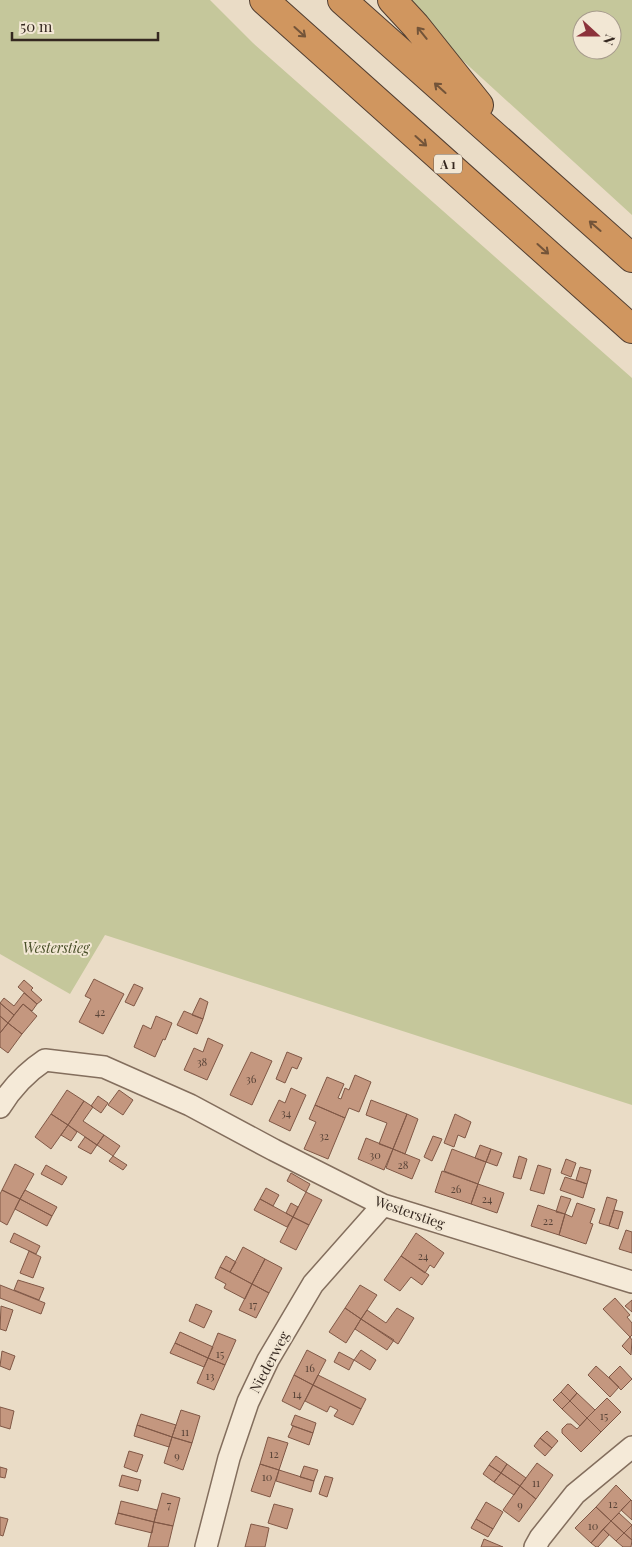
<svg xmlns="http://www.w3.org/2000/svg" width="632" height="1547" font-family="'Playfair Display',serif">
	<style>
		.green { fill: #c5c79b; fill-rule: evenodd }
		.building { fill: #c4977f; stroke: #805846 }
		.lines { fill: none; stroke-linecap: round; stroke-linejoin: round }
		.street-casing { stroke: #836e5d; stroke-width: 24 }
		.highway-casing { stroke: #513e31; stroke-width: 30 }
		.street { stroke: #f5ead8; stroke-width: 21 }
		.highway { stroke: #d0965f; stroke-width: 28 }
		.oneway { stroke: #735439 }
		.labels { text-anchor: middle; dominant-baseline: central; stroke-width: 4; stroke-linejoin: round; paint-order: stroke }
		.number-label { font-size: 11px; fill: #594438 }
		.shield { fill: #f2e7d4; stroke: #6e6156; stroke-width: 1 }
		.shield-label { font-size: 12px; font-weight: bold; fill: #352820 }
		.park-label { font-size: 14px; font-style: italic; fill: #484f28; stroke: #f2e7d4 }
		.street-label { font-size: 14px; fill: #352820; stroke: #f2e7d4 }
	</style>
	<rect width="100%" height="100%" fill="#eadcc6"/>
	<path class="green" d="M0 0H210L253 43 632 378V1105L105 935 70 994 0 954Z
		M404 0H632V215L460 58ZM582 20H612V50H582Z"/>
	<path class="building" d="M94 979 124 994 103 1034 79 1022 91 999 85 996Z
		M24 980 33 988 31 990 42 1000 37 1004 18 987Z
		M134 984 143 988 134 1006 125 1002Z
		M24 993 37 1004 32 1011 23 1004 14 1015 0 1003 4 998 14 1006Z
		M200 998 208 1002 203 1019 192 1015Z
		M0 1003 14 1015 8 1023 0 1016Z
		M23 1004 37 1016 22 1034 8 1023Z
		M184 1011 203 1019 197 1034 177 1025Z
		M0 1016 8 1023 0 1033Z
		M156 1016 172 1023 165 1040 163 1039 155 1057 134 1047 143 1025 151 1029Z
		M8 1023 22 1034 8 1053 0 1047V1033Z
		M208 1038 223 1045 207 1080 184 1070 194 1048 203 1052Z
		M251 1052 272 1061 252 1105 230 1095Z
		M287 1052 302 1058 297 1069 292 1067 285 1083 276 1079Z
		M355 1075 371 1082 359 1112 349 1108 345 1118 315 1105 327 1077 344 1084 338 1098 341 1099 345 1088 349 1090Z
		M291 1088 306 1095 290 1131 269 1121 279 1100 285 1103Z
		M67 1090 84 1101 68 1125 51 1114Z
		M119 1090 133 1100 123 1115 108 1105Z
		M98 1096 108 1103 101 1113 91 1106Z
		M371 1100 407 1114 393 1149 379 1144 387 1123 366 1115Z
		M84 1101 93 1107 83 1121 104 1135 97 1145 68 1125Z
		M315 1105 345 1118 328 1159 304 1149 316 1122 309 1119Z
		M51 1114 68 1125 51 1149 35 1137Z
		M407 1114 418 1119 405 1154 393 1149Z
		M455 1114 471 1122 465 1138 458 1135 454 1147 444 1143Z
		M68 1125 77 1132 71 1141 61 1135Z
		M104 1135 120 1146 113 1156 97 1145Z
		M433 1136 442 1139 432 1161 424 1157Z
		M85 1137 97 1145 91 1154 78 1147Z
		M366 1138 393 1149 384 1170 358 1159Z
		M480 1145 491 1149 486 1162 475 1158Z
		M393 1149 420 1160 412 1179 386 1168Z
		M452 1149 486 1162 478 1184 444 1171Z
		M491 1149 502 1153 497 1166 486 1162Z
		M113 1156 127 1165 123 1170 109 1161Z
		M519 1156 527 1159 521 1179 513 1177Z
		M566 1159 576 1163 571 1177 561 1173Z
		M15 1164 34 1174 20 1199 2 1190Z
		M46 1165 67 1177 62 1185 41 1174Z
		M538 1165 551 1169 544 1194 530 1190Z
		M580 1167 591 1170 587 1184 576 1180Z
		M442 1171 478 1184 471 1204 435 1192Z
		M291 1173 310 1184 306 1192 287 1181Z
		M565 1177 587 1184 583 1198 560 1190Z
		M478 1184 504 1193 497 1213 471 1204Z
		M266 1188 279 1195 273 1206 260 1199Z
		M2 1190 20 1199 7 1225 0 1221V1194Z
		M25 1190 57 1207 52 1216 20 1199Z
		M306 1192 322 1200 309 1225 293 1217Z
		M561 1196 571 1199 565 1214 556 1212Z
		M607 1197 617 1200 609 1226 599 1223Z
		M20 1199 52 1216 47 1226 15 1209Z
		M260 1199 293 1217 287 1227 254 1210Z
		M291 1203 298 1207 293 1217 286 1213Z
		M577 1203 595 1209 590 1223 593 1224 586 1244 559 1235 565 1214 572 1217Z
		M538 1205 565 1214 559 1235 531 1226Z
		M614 1210 623 1212 618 1229 609 1226Z
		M293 1217 309 1225 296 1250 280 1242Z
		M626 1230 632 1232V1253L619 1249Z
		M14 1233 40 1246 36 1254 10 1242Z
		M416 1233 444 1253 434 1268 430 1265 425 1273 401 1256Z
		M243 1247 265 1259 252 1284 230 1272Z
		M29 1251 41 1257 33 1278 20 1273Z
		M226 1256 236 1262 230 1272 220 1267Z
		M401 1256 429 1275 422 1285 411 1277 400 1291 384 1280Z
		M265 1259 282 1268 269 1293 252 1284Z
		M220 1267 252 1284 245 1299 224 1288 226 1284 215 1278Z
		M18 1280 44 1288 39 1300 14 1290Z
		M252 1284 269 1293 256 1318 239 1310Z
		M0 1285 45 1303 41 1314 0 1298Z
		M360 1285 377 1295 361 1319 345 1308Z
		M615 1298 630 1315 627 1317 632 1323V1335L630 1337 603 1309Z
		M632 1300V1312L625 1306Z
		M196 1304 212 1311 204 1328 189 1321Z
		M1 1306 13 1310 6 1331 0 1329Z
		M345 1308 361 1319 346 1343 329 1332Z
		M397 1308 414 1318 398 1344 361 1319 367 1310 386 1323Z
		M361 1319 394 1340 387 1350 355 1329Z
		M180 1332 213 1347 208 1358 175 1343Z
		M218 1333 236 1340 225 1365 208 1358Z
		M630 1337 632 1340 631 1355 622 1346Z
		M175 1343 208 1358 204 1367 170 1353Z
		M307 1350 326 1360 313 1385 294 1375Z
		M361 1350 376 1360 370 1370 354 1360Z
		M2 1351 15 1356 10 1370 0 1366Z
		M339 1352 354 1360 349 1370 334 1362Z
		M208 1358 225 1365 214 1390 197 1383Z
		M596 1366 619 1387 610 1397 588 1375Z
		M620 1366 632 1379 621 1390 609 1377Z
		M294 1375 313 1385 300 1410 282 1401Z
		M318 1375 366 1399 361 1409 313 1385Z
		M568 1384 577 1393 570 1401 561 1392Z
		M313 1385 361 1409 353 1425 334 1416 338 1410 330 1406 327 1412 305 1401Z
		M561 1392 570 1401 562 1409 553 1400Z
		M577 1393 595 1410 587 1418 570 1401Z
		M607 1398 621 1412 601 1432 587 1418Z
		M570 1401 587 1418 580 1426 562 1409Z
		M0 1407 14 1411 10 1429 0 1426Z
		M181 1410 200 1416 192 1443 172 1437Z
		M141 1414 176 1425 172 1437 137 1425Z
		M295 1415 316 1423 313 1433 291 1425Z
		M587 1418 601 1432 581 1452 562 1433V1429L567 1424H571L577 1429Z
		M137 1425 172 1437 169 1447 134 1436Z
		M293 1426 313 1433 309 1445 288 1437Z
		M547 1431 558 1441 552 1448 540 1438Z
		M172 1437 192 1443 183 1470 164 1463Z
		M268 1437 288 1443 279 1470 260 1464Z
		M540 1438 552 1448 545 1456 534 1446Z
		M129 1451 143 1455 137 1472 124 1467Z
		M496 1456 507 1464 501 1473 489 1465Z
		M537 1463 553 1475 536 1499 520 1486Z
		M260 1464 279 1470 270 1497 251 1491Z
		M507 1464 526 1478 520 1486 501 1473Z
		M489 1465 501 1473 494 1482 483 1474Z
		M304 1466 318 1470 314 1481 300 1477Z
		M0 1467 7 1469 5 1478 0 1477Z
		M279 1470 314 1481 311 1492 276 1481Z
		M501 1473 520 1486 514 1495 494 1482Z
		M122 1475 141 1480 138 1491 119 1486Z
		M325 1476 333 1478 327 1497 319 1494Z
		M616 1485 631 1500 611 1521 596 1507Z
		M520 1486 536 1499 519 1522 503 1510Z
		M162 1493 180 1498 173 1526 154 1522Z
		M631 1500 632 1501V1520L621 1510Z
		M121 1501 157 1510 154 1522 118 1513Z
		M486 1502 503 1512 493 1529 476 1519Z
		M274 1504 293 1509 287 1529 268 1523Z
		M596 1507 611 1521 591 1543 575 1528Z
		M118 1513 154 1522 152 1533 115 1524Z
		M619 1513 632 1525 624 1533 611 1521Z
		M0 1517 8 1519 3 1536 0 1535Z
		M476 1519 493 1529 488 1537 471 1528Z
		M611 1521 624 1533 616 1541 603 1529Z
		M154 1522 173 1526 168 1547H148Z
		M251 1524 269 1528 265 1547H245Z
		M632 1525V1540L624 1533Z
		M603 1529 609 1535 598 1547H596L591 1543Z
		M624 1533 632 1540 631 1547H623L616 1541Z
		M484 1539 503 1547H481Z"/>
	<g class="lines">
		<g class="street-casing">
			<path id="street" d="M0 1107C11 1089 27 1072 45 1060L104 1067 190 1105 274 1150 383 1205 632 1282
				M206 1547 229 1458 248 1402 268 1360 313 1284 383 1205
				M535 1547 540 1538 575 1494 632 1447"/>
		</g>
		<g class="highway-casing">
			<path id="highway" d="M264 0 632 329
				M342 0 632 258
				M392 0 416 26 479 105"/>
		</g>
		<use href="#street" class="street"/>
		<use href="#highway" class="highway"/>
	</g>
	<defs><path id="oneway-shaft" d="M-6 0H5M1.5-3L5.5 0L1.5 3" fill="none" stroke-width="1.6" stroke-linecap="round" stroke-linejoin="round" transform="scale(1.25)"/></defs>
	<g class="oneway">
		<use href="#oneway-shaft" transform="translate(300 32) rotate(42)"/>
		<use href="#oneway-shaft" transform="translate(422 33) rotate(-129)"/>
		<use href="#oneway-shaft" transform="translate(440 88) rotate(-138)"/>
		<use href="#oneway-shaft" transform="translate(421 141) rotate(42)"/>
		<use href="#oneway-shaft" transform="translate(595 226) rotate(-139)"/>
		<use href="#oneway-shaft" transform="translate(543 249) rotate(42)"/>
	</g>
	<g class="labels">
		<g class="number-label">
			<text x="100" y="1011">42</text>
			<text x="202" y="1061">38</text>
			<text x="251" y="1078">36</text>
			<text x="286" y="1112">34</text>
			<text x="324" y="1135">32</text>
			<text x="375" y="1154">30</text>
			<text x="403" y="1164">28</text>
			<text x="456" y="1188">26</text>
			<text x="487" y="1198">24</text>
			<text x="548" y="1220">22</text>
			<text x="423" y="1255">24</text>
			<text x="253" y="1304">17</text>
			<text x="220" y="1353">15</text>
			<text x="310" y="1367">16</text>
			<text x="210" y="1375">13</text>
			<text x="297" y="1393">14</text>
			<text x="604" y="1415">15</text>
			<text x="185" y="1431">11</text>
			<text x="274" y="1453">12</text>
			<text x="177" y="1455">9</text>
			<text x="267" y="1476">10</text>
			<text x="536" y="1482">11</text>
			<text x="613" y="1503">12</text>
			<text x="169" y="1504">7</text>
			<text x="520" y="1504">9</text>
			<text x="593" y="1525">10</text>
		</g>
		<rect class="shield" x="434" y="154.5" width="28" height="19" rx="4"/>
		<g class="shield-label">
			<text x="448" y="164">A 1</text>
		</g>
		<g class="park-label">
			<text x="56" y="947">Westerstieg</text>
		</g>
		<g class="street-label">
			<text transform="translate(410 1212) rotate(19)">Westerstieg</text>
			<text transform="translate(269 1362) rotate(-62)">Niederweg</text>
		</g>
	</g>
	<g transform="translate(597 35) rotate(111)"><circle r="24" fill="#f2e7d4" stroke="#a69b8c"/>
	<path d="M0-4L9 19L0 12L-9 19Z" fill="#8c333b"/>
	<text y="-8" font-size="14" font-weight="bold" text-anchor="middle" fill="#352820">N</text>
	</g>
	<path d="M12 32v8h146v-8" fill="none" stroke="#352820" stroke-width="2.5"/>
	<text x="20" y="32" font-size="15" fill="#352820" stroke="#f2e7d4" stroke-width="4" paint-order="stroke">50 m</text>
</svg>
